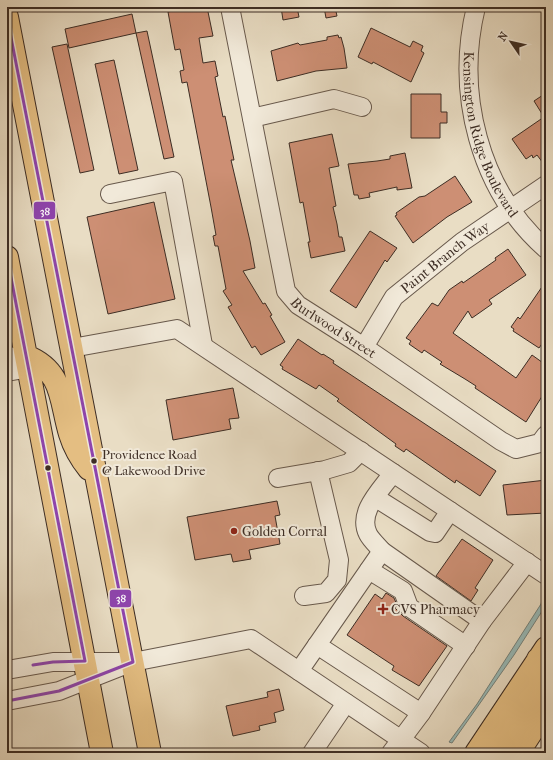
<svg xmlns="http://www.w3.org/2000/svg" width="553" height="760" font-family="'IM FELL French Canon',serif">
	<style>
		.water { fill: #98bbb9; stroke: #74827d }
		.building { fill: #cd8f74; stroke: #3d2d24 }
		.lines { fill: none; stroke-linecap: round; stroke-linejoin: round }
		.minor-casing { stroke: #68594c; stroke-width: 20 }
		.major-casing { stroke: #3d2d24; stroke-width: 24 }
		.minor { stroke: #f1e9d9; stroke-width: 18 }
		.major { stroke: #e4be82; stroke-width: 22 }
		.bus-1-casing { stroke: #f1e9d9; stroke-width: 6 }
		.bus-1 { stroke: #8e44ad; stroke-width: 3 }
		.bus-dot { fill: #3d2d24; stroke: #f1e9d9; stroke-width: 1.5 }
		.poi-dot { fill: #8f2418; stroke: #f1e9d9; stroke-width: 1.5 }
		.labels { text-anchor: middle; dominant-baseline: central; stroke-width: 4; stroke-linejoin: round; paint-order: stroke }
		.bus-label { font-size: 13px; fill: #3d2d24; stroke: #f1e9d9; text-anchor: start }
		.street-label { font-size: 14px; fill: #3d2d24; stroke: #f1e9d9 }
		.poi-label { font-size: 14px; fill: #3d2d24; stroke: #f1e9d9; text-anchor: start }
		.line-badge { stroke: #f1e9d9; stroke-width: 1.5 }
		.badge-label { font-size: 11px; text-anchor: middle; font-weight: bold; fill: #fff }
	</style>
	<rect width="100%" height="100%" fill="#e9ddc4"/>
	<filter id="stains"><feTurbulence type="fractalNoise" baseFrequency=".005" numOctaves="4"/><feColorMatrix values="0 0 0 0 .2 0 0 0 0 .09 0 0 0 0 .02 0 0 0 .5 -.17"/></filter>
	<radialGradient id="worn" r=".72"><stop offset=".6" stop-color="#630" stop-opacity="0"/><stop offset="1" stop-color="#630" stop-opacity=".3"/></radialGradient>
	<path class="water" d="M543 596 546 598V605L514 655 452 743 449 742 477 704 541 604Z"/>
	<path class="building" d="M192 7H207L213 36 199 38 203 63 215 61 218 76 215 77 223 117 225 116 234 160H231L250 241 255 268 243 271 263 304 265 303 272 315 270 316 285 342 261 355 255 346 252 348 228 307 232 305 223 291 226 289 218 246H215L213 236 216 235 211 207 187 82 182 83 180 71 184 70 180 49 175 50 168 12Z
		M281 7H297L299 17 283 20Z
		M324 7H335L337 16 326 18Z
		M132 14 136 33 69 48 65 29Z
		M371 28 410 47 413 41 423 46 421 51 424 53 411 82 373 62 372 64 358 57Z
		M147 31 174 157 164 159 136 33Z
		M338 35 339 38 341 37 344 48 347 68 316 71 277 81 271 51 298 43 300 45 327 40V37Z
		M67 44 94 170 80 173 52 47Z
		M114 60 138 170 119 174 95 64Z
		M546 93V167L537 155 533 158 532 155 526 159 512 139 544 117 534 101Z
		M411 94H441V112H447V123H440V138H411Z
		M332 134 339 166 329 168 336 206 333 207 337 224 339 237H342L345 251 311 258 308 242H310L303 202 300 203 289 143Z
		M405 153 412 188 397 190V187L369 193 370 197 359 199 358 195H354L348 164 377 161 390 159V156Z
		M455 176 472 202 447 217 413 243 395 216 397 215 396 213 419 197 425 196Z
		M154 202 175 299 108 314 87 217Z
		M370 231 397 248 387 262 385 260 356 308 330 291Z
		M508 249 526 275 489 300 492 304 472 318 468 311 453 333 516 378 532 355 546 365V390L526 422 475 388 476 386 465 379 440 364 442 362 424 350 422 353 409 344 411 341 406 338 432 303 438 306 449 290 462 281 463 283 486 267 496 260 495 258Z
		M546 281V338L539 348 513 331 514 329 511 327 518 317 520 319Z
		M298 339 322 355 323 354 334 361 333 363 496 471 480 496 456 480 455 483 406 449 404 452 395 446 396 444 337 401 339 399 319 385 316 389 282 369 283 367 280 365Z
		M233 388 239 418 229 419 231 429 173 440 166 400Z
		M546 480V513L507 515 503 485Z
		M277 501 280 515 275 516 280 544 249 550 251 559 233 562 231 554 195 560 187 517Z
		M462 539 493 560 475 588 478 590 471 601 436 576Z
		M386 593 394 598 397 605 395 608 403 616 447 646 419 686 392 670 394 666 347 635 375 594 382 599Z
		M279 689 284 710 274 713 276 722 259 726 260 730 233 736 226 706 268 697 267 692Z"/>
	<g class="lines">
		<g class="minor-casing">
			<g id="minor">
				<path id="s1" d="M230 7 286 291 298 305 364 347 501 441 516 449 540 443 546 435"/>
				<path id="s2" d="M476 7C455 93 479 190 546 249"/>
				<path d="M252 118 334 99 362 107"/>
				<path d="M110 194 173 181 203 345"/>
				<path id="s3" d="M364 347 394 297 462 242 546 185"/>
				<path d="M72 348 177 329 546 575"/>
				<path d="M7 357 26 356"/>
				<path d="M7 372 29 368"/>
				<path d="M278 478 325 470 349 463 361 451"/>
				<path d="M376 498 430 532 435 533 450 511"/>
				<path d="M382 551C378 546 371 540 368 534 357 512 381 490 393 473"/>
				<path d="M369 570 403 591 409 607 466 646"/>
				<path d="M304 596 326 593 337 580 339 560 318 471"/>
				<path d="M7 670 53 662H133L251 639 421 753"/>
				<path d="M299 671 317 645"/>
				<path d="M7 701 59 691 125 665"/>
				<path d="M421 713 482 621"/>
				<path d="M312 753 346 703"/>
				<path d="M391 753 421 713 317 645 382 551 482 621 527 562"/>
			</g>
		</g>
		<g class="major-casing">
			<path id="major" d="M7 17 150 753
				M7 257 102 753
				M26 356C64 371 60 401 70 434 74 447 81 459 89 469
				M476 753 546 648
				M498 753 542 685 538 659
				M518 753 546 710"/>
		</g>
		<use href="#minor" class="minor"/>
		<use href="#major" class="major"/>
		<g class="bus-1-casing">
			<path id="bus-1" d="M7 17 133 662 59 691 7 701
				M7 257 85 661 53 662 33 665"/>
		</g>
		<use href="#bus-1" class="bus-1"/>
	</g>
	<g class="bus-dot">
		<circle cx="94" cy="461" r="3.5"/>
		<circle cx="48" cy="468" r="3.5"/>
	</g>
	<g class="poi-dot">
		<circle cx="234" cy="531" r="4"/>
		<path d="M381 603h4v4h4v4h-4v4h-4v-4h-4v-4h4z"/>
	</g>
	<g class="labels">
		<g class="bus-label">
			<text x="102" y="454">Providence Road<tspan x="102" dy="16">@ Lakewood Drive</tspan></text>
		</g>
		<g class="street-label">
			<text stroke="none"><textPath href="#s2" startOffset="132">Kensington Ridge Boulevard</textPath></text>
			<text stroke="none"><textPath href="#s3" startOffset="123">Paint Branch Way</textPath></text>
			<text stroke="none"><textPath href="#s1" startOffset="350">Burlwood Street</textPath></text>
		</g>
		<g class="poi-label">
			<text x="242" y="531">Golden Corral</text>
			<text x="391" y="609">CVS Pharmacy</text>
		</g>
	</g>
	<g class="line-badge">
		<rect x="33" y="201" width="23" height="19" rx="4" fill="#8e44ad"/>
		<rect x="109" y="589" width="23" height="19" rx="4" fill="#8e44ad"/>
	</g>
	<g class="badge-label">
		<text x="45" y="215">38</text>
		<text x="121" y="602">38</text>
	</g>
	<rect width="553" height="760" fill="none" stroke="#e9ddc4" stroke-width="24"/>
	<rect x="8" y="8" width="537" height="744" fill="none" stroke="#3d2d24" stroke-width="2"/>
	<rect x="12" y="12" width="529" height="736" fill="none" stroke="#3d2d24"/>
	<g transform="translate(511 42) rotate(304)" stroke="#f1e9d9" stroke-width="3" paint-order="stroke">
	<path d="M0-3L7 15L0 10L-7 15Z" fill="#3d2d24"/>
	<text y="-6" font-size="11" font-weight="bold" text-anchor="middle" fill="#3d2d24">N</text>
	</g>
	<rect width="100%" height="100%" filter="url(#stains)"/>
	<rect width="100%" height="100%" fill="url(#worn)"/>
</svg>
